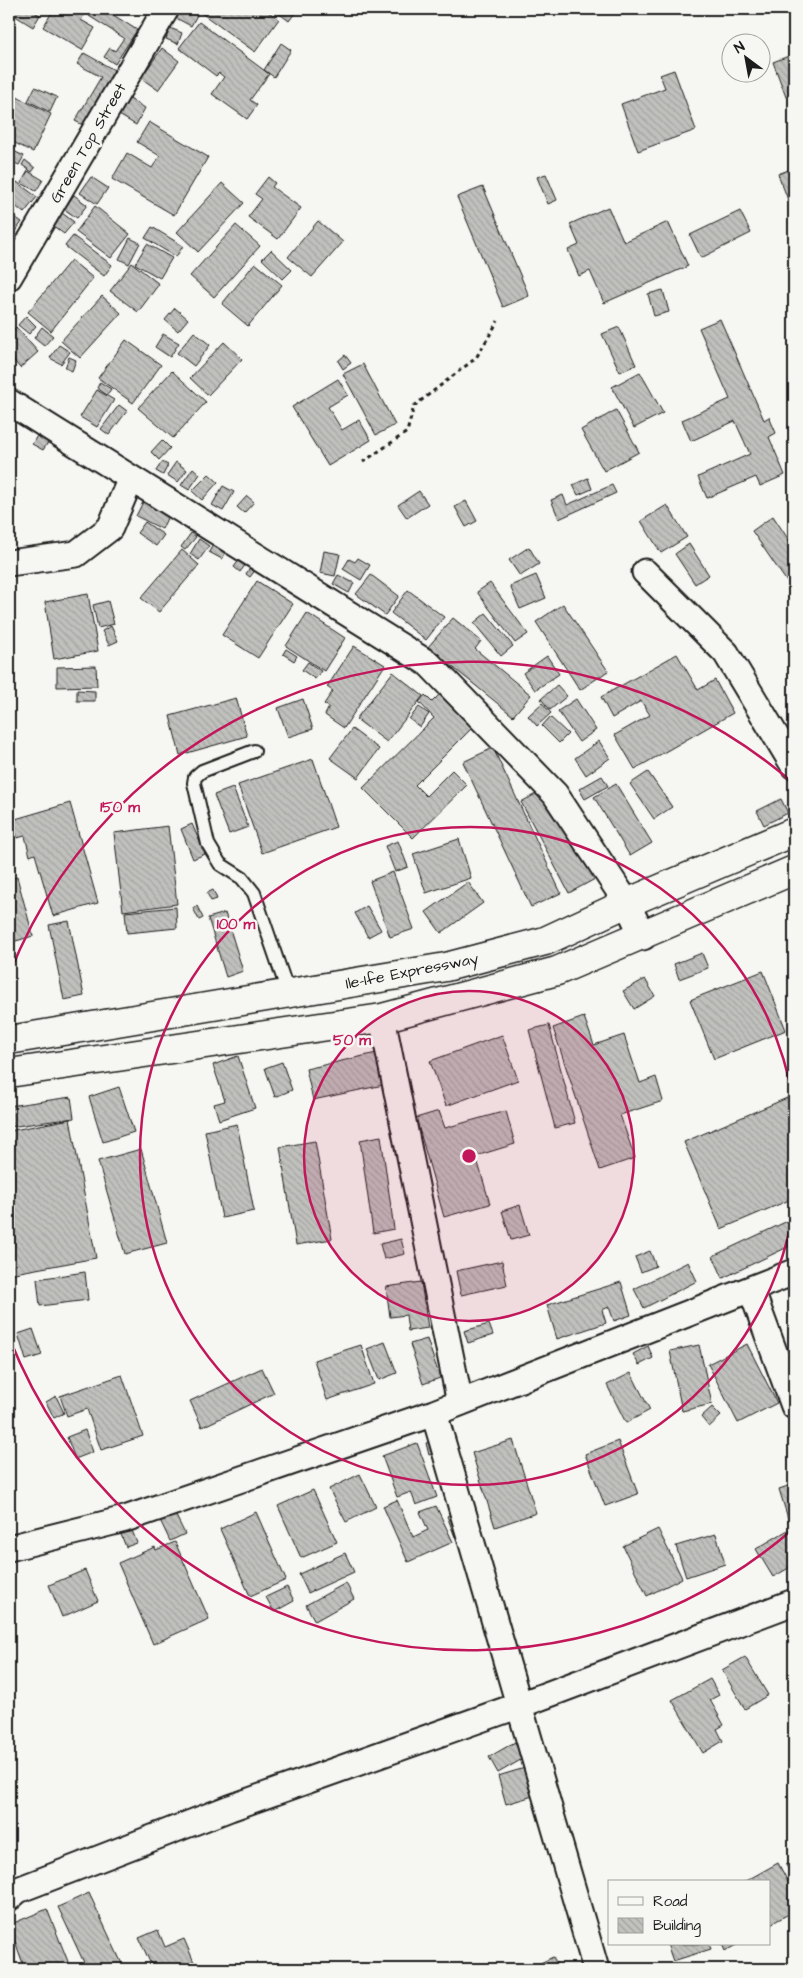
<svg xmlns="http://www.w3.org/2000/svg" width="803" height="1978" font-family="'Architects Daughter',sans-serif">
	<style>
		.building { fill: url(#building-back-hatch); stroke: #1c1c1c }
		.lines { fill: none; stroke-linecap: round; stroke-linejoin: round }
		.lane-casing { stroke: #1c1c1c; stroke-width: 16 }
		.street-casing { stroke: #1c1c1c; stroke-width: 29 }
		.primary-casing { stroke: #1c1c1c; stroke-width: 31 }
		.path { stroke: #1c1c1c; stroke-width: 3; stroke-dasharray: 4 4; stroke-linecap: butt }
		.lane { stroke: #f6f6f2; stroke-width: 12 }
		.street { stroke: #f6f6f2; stroke-width: 25 }
		.primary { stroke: #f6f6f2; stroke-width: 28 }
		.ring { fill: none; stroke: #c2185b; stroke-width: 2.5 }
		.labels { text-anchor: middle; dominant-baseline: central; stroke-width: 5; stroke-linejoin: round; paint-order: stroke }
		.street-label { font-size: 16px; fill: #1c1c1c; stroke: #f6f6f2 }
		.centre { fill: #c2185b; stroke: #f6f6f2; stroke-width: 2.5 }
		.ring-label { font-size: 15px; text-anchor: middle; font-weight: bold; fill: #c2185b; stroke: #f6f6f2; stroke-width: 5; stroke-linejoin: round; paint-order: stroke }
	</style>
	<defs>
		<pattern id="building-back-hatch" width="6" height="6" patternUnits="userSpaceOnUse" patternTransform="scale(1.25)"><rect width="6" height="6" fill="#c0c0bd"/><path d="M-1 5l2 2M0 0l6 6M5-1l2 2" fill="none" stroke="#a4a4a2"/></pattern>
	</defs>
	<rect width="100%" height="100%" fill="#f6f6f2"/>
	<filter id="ink" filterUnits="userSpaceOnUse"><feTurbulence type="fractalNoise" baseFrequency=".02" numOctaves="2"/><feDisplacementMap in="SourceGraphic" scale="10" xChannelSelector="R" yChannelSelector="G"/><feConvolveMatrix kernelMatrix="1 2 1 2 8 2 1 2 1" color-interpolation-filters="sRGB"/></filter>
	<g filter="url(#ink)">
		<path class="building" d="M9 9H29L40 15 33 27 9 12Z
			M54 9H88L81 20 95 28 82 50 43 27Z
			M94 9H104L137 30 115 64 104 57 110 48 115 51 124 38 89 16Z
			M178 9H186L197 15 191 26 176 18 178 14 173 11Z
			M203 9H264L279 19 255 52 200 12Z
			M273 9H298L289 21Z
			M199 22 269 74 250 100 257 105 247 119 212 94 224 77 219 73 216 76 179 48Z
			M170 28 182 33 178 44 166 39Z
			M281 43 291 50 274 77 264 70Z
			M162 48 179 61 158 90 141 78Z
			M84 53 114 70 83 125 75 121 101 77 77 64Z
			M794 54V94L786 97 773 62Z
			M674 70 696 130 638 151 621 104 665 88 660 75Z
			M35 87 57 97 50 112 28 101Z
			M9 93 51 114 33 152 9 140Z
			M128 98 145 108 136 125 119 115Z
			M149 122 208 157 174 215 112 179 127 153 152 168 160 156 137 142Z
			M9 149 24 156 19 165 9 160Z
			M25 160 35 168 32 172 22 165Z
			M794 168V215L778 174Z
			M28 171 43 180 36 191 21 183Z
			M546 174 557 200 548 204 537 177Z
			M91 177 108 188 97 204 80 193Z
			M268 177 275 183 272 187 301 208 278 239 248 217 262 199 255 194Z
			M17 182 37 197 24 213 9 201V192Z
			M222 183 244 203 198 252 177 232Z
			M483 187 529 296 503 307 457 197Z
			M74 195 87 205 77 218 64 209Z
			M95 206 130 234 111 258 76 232Z
			M608 207 624 242 668 222 688 266 604 303 590 271 579 276 568 250 579 245 570 224Z
			M740 211 751 233 701 258 690 235Z
			M9 213 22 222 14 233 9 230Z
			M62 213 74 222 64 234 52 225Z
			M318 221 343 242 312 277 288 257Z
			M236 225 260 246 214 297 190 276Z
			M152 227 183 246 176 257 145 238Z
			M73 236 112 265 104 276 65 246Z
			M130 238 140 243 129 264 119 259Z
			M147 244 172 258 160 278 135 264Z
			M271 250 292 270 283 279 262 259Z
			M71 260 93 278 51 331 28 312Z
			M132 263 159 284 138 312 110 291Z
			M255 263 282 285 248 326 222 304Z
			M663 290 669 312 654 316 648 294Z
			M102 296 121 313 80 358 61 341Z
			M175 308 188 319 178 331 165 320Z
			M26 316 36 326 29 334 18 325Z
			M720 319 764 420 769 417 776 433 769 437 785 475 760 486 756 477 707 498 698 477 750 454 735 421 691 441 682 420 730 399 699 328Z
			M16 327 38 352 20 368 9 355V334Z
			M42 327 53 336 44 346 34 338Z
			M619 327 636 365 620 372 602 334Z
			M194 332 210 345 194 366 177 353Z
			M163 334 179 343 170 357 155 347Z
			M126 340 161 365 133 403 98 378Z
			M224 342 242 359 208 395 190 378Z
			M59 345 70 352 61 364 50 358Z
			M345 355 351 363 343 369 338 361Z
			M69 357 76 360 72 371 65 368Z
			M363 364 395 425 376 435 343 374Z
			M172 371 206 402 173 438 138 408Z
			M640 372 663 413 634 428 612 387Z
			M338 379 348 395 328 407 342 430 359 420 371 440 328 466 292 407Z
			M100 382 111 389 107 395 97 388Z
			M97 390 114 400 97 427 80 417Z
			M119 405 127 411 109 435 101 429Z
			M616 410 639 452 604 471 581 430Z
			M40 431 51 438 43 450 32 444Z
			M162 440 170 448 159 460 151 452Z
			M162 462 168 465 163 475 156 471Z
			M176 462 187 470 178 482 167 475Z
			M193 468 200 474 189 490 181 485Z
			M209 474 218 482 202 500 192 491Z
			M588 478 592 489 578 495 573 485Z
			M612 485 616 493 559 519 551 500 563 495 567 505Z
			M223 486 234 492 223 511 212 505Z
			M419 491 428 504 407 518 398 505Z
			M247 496 254 502 244 513 237 507Z
			M466 501 477 521 466 527 455 507Z
			M143 502 169 514 162 529 136 516Z
			M667 505 687 537 661 553 641 521Z
			M773 516 794 548V577L787 582 752 531Z
			M145 522 164 535 156 546 137 533Z
			M191 533 196 537 185 550 181 547Z
			M199 539 209 546 199 560 190 554Z
			M215 540 228 548 222 559 209 552Z
			M689 544 709 575 695 584 675 554Z
			M529 547 539 564 520 576 509 560Z
			M182 550 199 565 159 612 141 598Z
			M324 551 340 554 335 576 320 573Z
			M358 558 370 565 361 580 343 569 349 559 355 562Z
			M240 559 246 564 240 572 234 567Z
			M251 566 256 569 250 577 246 574Z
			M338 575 354 583 349 593 333 584Z
			M371 575 399 596 385 615 356 594Z
			M536 575 546 598 520 609 510 586Z
			M257 581 293 604 258 658 222 635Z
			M490 583 528 634 515 643 477 592Z
			M408 590 444 617 426 640 391 613Z
			M88 594 98 651 54 659 45 602Z
			M108 601 114 624 98 628 93 605Z
			M563 604 608 671 580 690 536 622Z
			M307 613 345 638 324 671 286 646Z
			M486 613 513 646 501 656 474 623Z
			M453 618 481 641 475 649 531 695 513 716 428 647Z
			M111 626 118 641 109 645 102 631Z
			M354 646 385 665 344 728 325 715 329 707 324 704 333 691 327 687Z
			M286 649 297 656 294 661 283 654Z
			M677 654 698 690 715 680 733 713 635 769 615 735 650 715 641 701 612 718 601 697Z
			M547 656 559 674 535 690 523 673Z
			M308 662 321 671 315 679 302 670Z
			M96 666 97 686 57 687V667Z
			M393 672 423 696 387 742 356 719Z
			M557 685 567 696 550 710 541 699Z
			M446 688 479 721 415 785 426 796 452 770 467 785 413 838 363 788 434 718 419 702 425 695 432 702Z
			M77 690 95 691V701H77Z
			M236 698 247 736 180 755 170 716Z
			M303 699 313 729 288 737 278 708Z
			M576 699 596 730 579 742 558 711Z
			M542 703 551 713 537 726 528 716Z
			M419 707 429 714 420 727 409 719Z
			M550 717 568 734 559 743 542 726Z
			M352 729 379 749 358 778 330 758Z
			M599 741 610 758 586 775 575 758Z
			M493 748 561 893 531 907 463 762Z
			M313 759 336 827 262 853 238 785Z
			M648 772 672 807 654 819 630 784Z
			M602 776 608 786 585 799 579 789Z
			M616 784 652 843 630 856 594 797Z
			M233 788 248 827 229 834 214 795Z
			M547 788 595 879 569 893 521 802Z
			M781 799 788 813 764 825 757 811Z
			M70 803 98 903 53 916 35 854 30 856 25 836 17 838 12 820Z
			M192 824 205 854 193 859 181 829Z
			M168 826 177 904 123 911 114 833Z
			M459 839 471 878 426 893 413 854Z
			M398 841 408 867 395 872 385 846Z
			M393 872 414 929 390 937 370 881Z
			M17 877 33 936 9 943V879Z
			M468 882 483 903 441 933 426 912Z
			M213 890 217 899 211 901 207 893Z
			M197 906 203 918 199 920 193 908Z
			M367 906 381 930 368 937 355 913Z
			M176 907 177 928 127 933 125 912Z
			M225 913 243 971 226 977 208 918Z
			M69 921 84 996 64 1000 49 925Z
			M702 953 708 968 679 979 674 964Z
			M763 971 786 1030 714 1059 690 1000Z
			M645 979 655 996 634 1009 623 991Z
			M584 1017 594 1045 624 1035 640 1083 656 1077 663 1101 620 1115 635 1158 600 1170 553 1028Z
			M549 1025 575 1123 555 1128 529 1030Z
			M502 1035 518 1080 446 1106 430 1061Z
			M381 1052 388 1084 313 1100 306 1069Z
			M238 1056 255 1108 219 1120 214 1104 225 1101 213 1065Z
			M282 1062 292 1090 275 1097 265 1068Z
			M119 1087 134 1132 103 1142 89 1097Z
			M794 1095V1198L721 1229 684 1142Z
			M71 1097 74 1118 9 1127V1106Z
			M439 1111 445 1128 506 1111 515 1144 476 1156 490 1204 444 1217 416 1118Z
			M70 1119 96 1258 9 1274V1131Z
			M237 1124 254 1211 222 1218 205 1131Z
			M381 1136 394 1229 373 1233 360 1140Z
			M315 1141 332 1239 296 1245 280 1147Z
			M141 1149 167 1243 125 1254 98 1161Z
			M520 1205 529 1235 511 1240 502 1211Z
			M794 1218V1244L723 1278 713 1256Z
			M401 1239 405 1254 384 1259 380 1244Z
			M650 1251 656 1266 641 1272 635 1257Z
			M502 1261 507 1285 461 1295 456 1271Z
			M688 1262 697 1281 644 1308 634 1289Z
			M85 1272 88 1300 40 1306 37 1279Z
			M421 1282 428 1328 408 1331 406 1315 390 1317 386 1287Z
			M621 1282 631 1315 614 1321 609 1307 602 1310 606 1323 557 1339 547 1305Z
			M794 1313V1329L789 1316Z
			M489 1324 493 1335 468 1343 464 1331Z
			M33 1329 42 1355 26 1360 18 1334Z
			M427 1339 440 1378 423 1384 410 1344Z
			M385 1342 397 1373 379 1380 367 1349Z
			M747 1344 777 1403 738 1423 708 1364Z
			M361 1345 374 1384 327 1400 314 1360Z
			M699 1345 712 1404 682 1411 670 1351Z
			M648 1346 653 1358 639 1365 633 1354Z
			M262 1368 274 1393 202 1427 190 1401Z
			M631 1373 650 1410 626 1423 607 1385Z
			M122 1375 143 1436 101 1450 87 1409 67 1416 60 1396Z
			M56 1396 64 1413 54 1418 46 1402Z
			M712 1407 721 1416 709 1427 701 1417Z
			M85 1430 93 1452 75 1459 67 1437Z
			M441 1439 445 1450 429 1455 426 1443Z
			M513 1440 536 1513 495 1527 472 1453Z
			M618 1441 638 1494 605 1506 585 1454Z
			M417 1443 437 1497 416 1505 411 1492 397 1497 382 1456Z
			M360 1474 376 1507 346 1522 329 1489Z
			M794 1484V1524L790 1525 779 1489Z
			M313 1490 337 1542 301 1558 278 1506Z
			M397 1500 413 1537 428 1530 420 1512 436 1506 453 1542 408 1562 383 1506Z
			M458 1511 466 1533 455 1537 447 1516Z
			M256 1512 286 1580 250 1596 220 1529Z
			M175 1514 185 1534 170 1541 160 1520Z
			M793 1527 794 1565 773 1577 756 1549Z
			M131 1528 137 1543 126 1547 120 1532Z
			M658 1529 682 1578 647 1596 623 1546Z
			M716 1534 725 1564 686 1577 676 1546Z
			M175 1542 209 1619 153 1644 118 1563 155 1547 156 1550Z
			M345 1553 354 1572 308 1593 299 1574Z
			M85 1570 98 1601 62 1617 49 1585Z
			M346 1583 354 1599 315 1621 306 1605Z
			M287 1587 294 1601 274 1612 266 1597Z
			M745 1657 768 1695 745 1709 722 1670Z
			M710 1679 719 1695 710 1700 724 1725 717 1729 723 1741 703 1753 672 1700Z
			M515 1742 524 1758 498 1773 489 1757Z
			M535 1765 543 1793 506 1804 498 1776Z
			M794 1861V1879L786 1865Z
			M778 1863 794 1893V1911L769 1925V1882H744Z
			M89 1893 123 1966 116 1969H87L58 1907Z
			M47 1909 71 1969H25L9 1925Z
			M158 1930 165 1947 184 1939 197 1969H153L139 1938Z
			M667 1944H709L711 1949 673 1961Z
			M722 1944H738L725 1951Z
			M553 1957 559 1969H528Z"/>
		<g class="lines">
			<g class="lane-casing">
				<path id="lane" d="M254 751 202 771 195 777 194 783 208 844 220 864 242 878 254 893 289 995"/>
			</g>
			<g class="street-casing">
				<path id="street" d="M9 277 166 9
					M9 402 429 664 555 794 627 903 643 937
					M9 563 76 554 110 528 131 478
					M645 572 726 653 794 766
					M382 1018 460 1403
					M751 1289 794 1406
					M434 1413 596 1969
					M9 1548 125 1519 434 1413 794 1272
					M9 1898 18 1890 230 1808 520 1705 794 1602"/>
			</g>
			<g class="primary-casing">
				<path id="primary" d="M9 1040 446 967 545 941 627 903 794 832
					M9 1073 382 1018 557 971 794 870"/>
			</g>
			<path class="path" d="M363 462 407 432 414 406 476 358 498 321"/>
			<use href="#lane" class="lane"/>
			<use href="#street" class="street"/>
			<use href="#primary" class="primary"/>
		</g>
	</g>
	<circle cx="469" cy="1156" r="165" fill="#c2185b" fill-opacity=".12"/>
	<g class="ring">
		<circle cx="469" cy="1156" r="165"/>
		<path d="M794 1207A329 329 0 1 1 794 1105"/>
		<path d="M793 1529A494 494 0 0 1 9 1337M9 975A494 494 0 0 1 793 783"/>
	</g>
	<g class="labels">
		<g class="street-label">
			<text transform="translate(88 143) rotate(-60)">Green Top Street</text>
			<text transform="translate(412 971) rotate(-11)">Ile-Ife Expressway</text>
		</g>
	</g>
	<circle cx="469" cy="1156" r="8" class="centre"/>
	<g class="ring-label">
		<text x="120" y="812">150 m</text>
		<text x="236" y="929">100 m</text>
		<text x="352" y="1045">50 m</text>
	</g>
	<rect width="803" height="1978" fill="none" stroke="#f6f6f2" stroke-width="30"/>
	<rect x="15" y="15" width="773" height="1948" fill="none" stroke="#1c1c1c" stroke-width="2" filter="url(#ink)"/>
	<rect x="608" y="1880" width="162" height="65" fill="#f6f6f2" stroke="#9f9f9c"/>
	<rect x="618" y="1897" width="25" height="8" fill="#f6f6f2" stroke="#9f9f9c"/>
	<text x="653" y="1906" font-size="15" fill="#1c1c1c">Road</text>
	<rect x="618" y="1918" width="25" height="15" fill="url(#building-back-hatch)" stroke="#9f9f9c"/>
	<text x="653" y="1930" font-size="15" fill="#1c1c1c">Building</text>
	<g transform="translate(746 58) rotate(328)"><circle r="24" fill="#f6f6f2" stroke="#9f9f9c"/>
	<path d="M0-4L9 19L0 12L-9 19Z" fill="#1c1c1c"/>
	<text y="-8" font-size="14" font-weight="bold" text-anchor="middle" fill="#1c1c1c">N</text>
	</g>
</svg>
